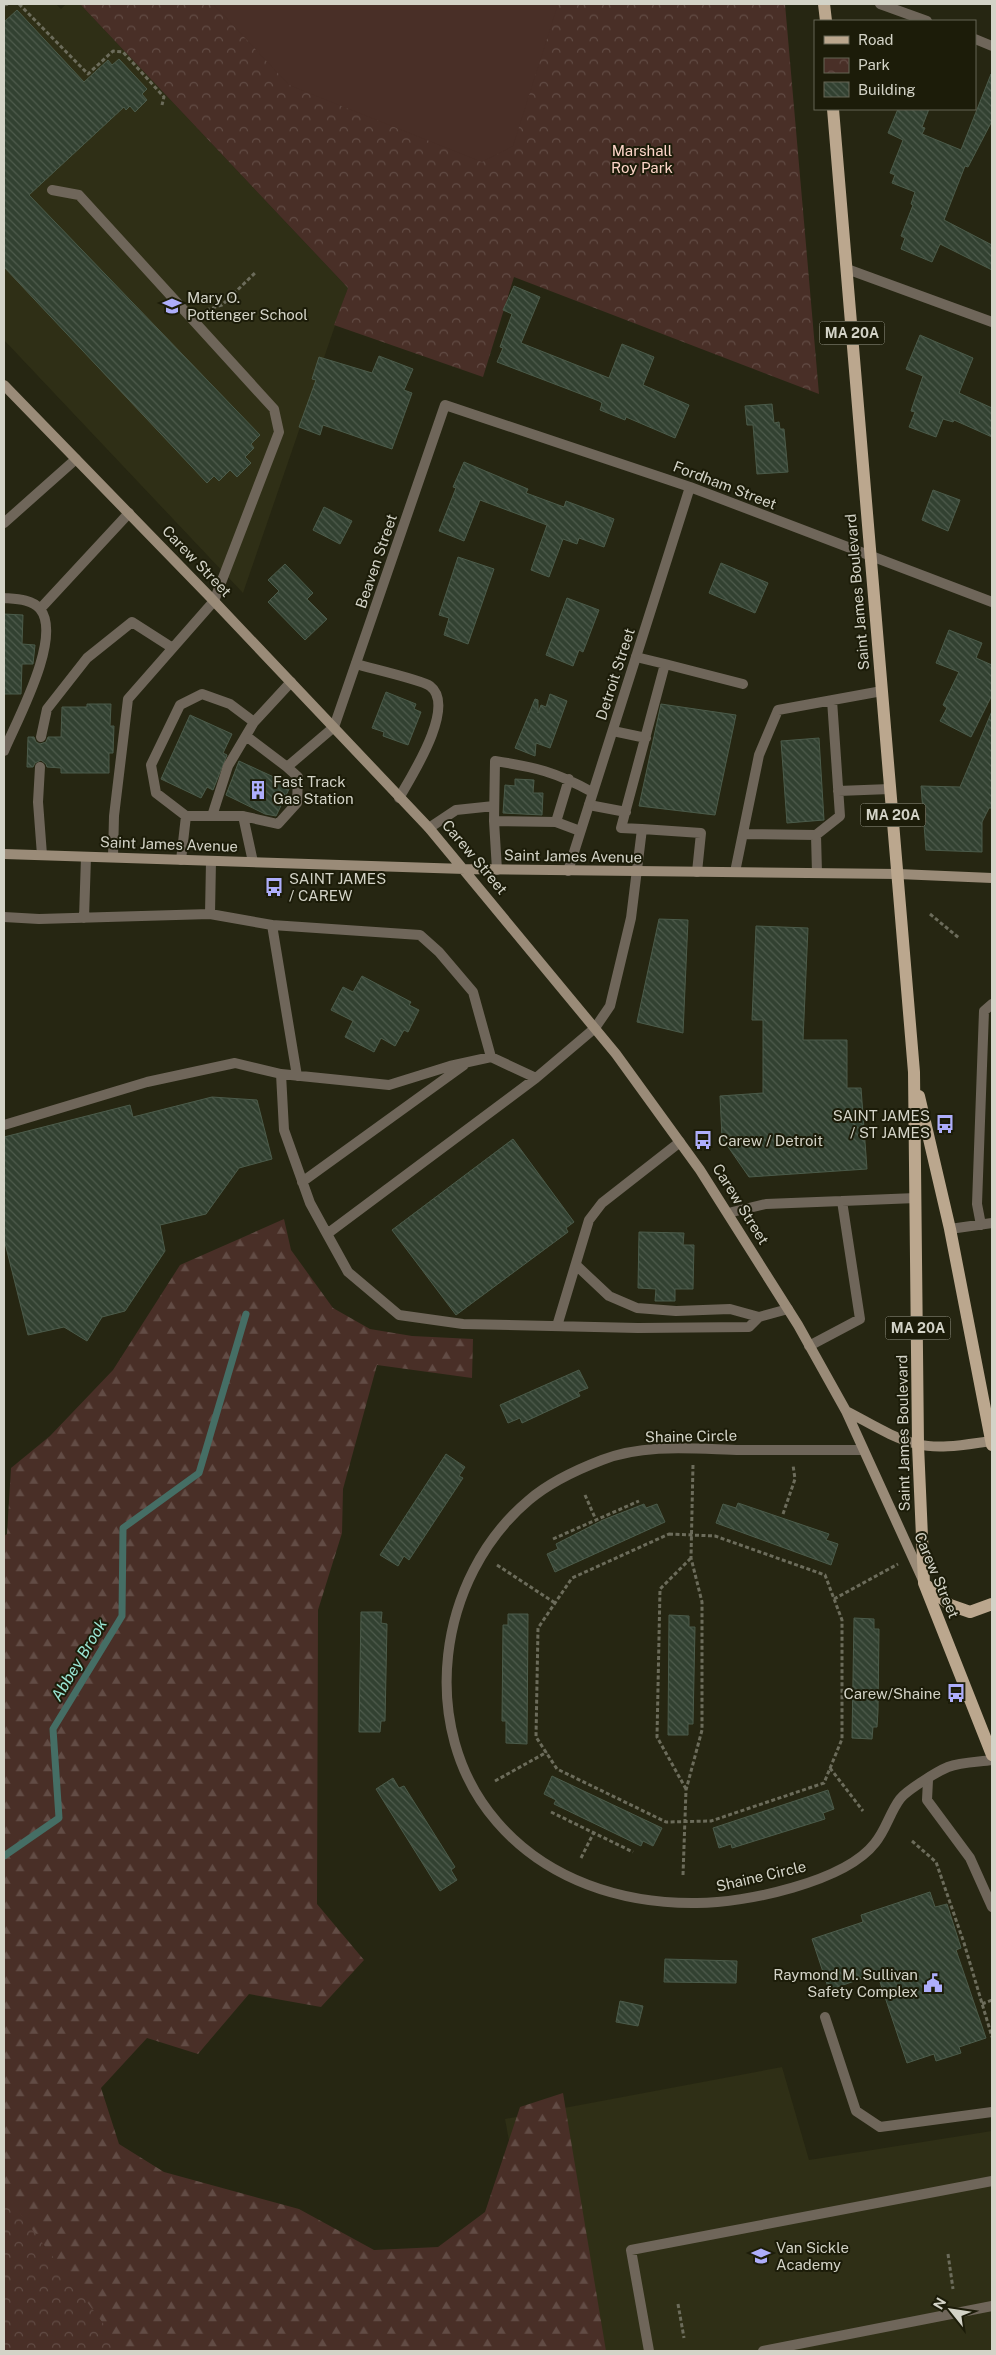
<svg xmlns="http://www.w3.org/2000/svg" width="996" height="2355" font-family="'Public Sans',sans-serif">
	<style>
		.built { fill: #2f2f16 }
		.forest { fill: url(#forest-firs) }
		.park { fill: url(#park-crowns) }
		.garden { fill: #492f27 }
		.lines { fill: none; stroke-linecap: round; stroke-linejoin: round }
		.stream { stroke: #456e65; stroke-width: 7 }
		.building { fill: url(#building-back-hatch); stroke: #4b5b4a }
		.path { stroke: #6c6c5b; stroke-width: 3; stroke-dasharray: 4 2.5; stroke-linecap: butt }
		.lane { stroke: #6f665a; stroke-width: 10 }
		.street { stroke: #6f665a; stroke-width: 10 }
		.secondary { stroke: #9a8b78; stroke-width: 10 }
		.primary { stroke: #bba78e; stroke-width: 12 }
		.labels { text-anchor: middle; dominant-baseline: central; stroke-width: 4; stroke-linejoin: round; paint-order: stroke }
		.shield { fill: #1c1c09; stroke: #9c9c8e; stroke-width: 1 }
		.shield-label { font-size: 14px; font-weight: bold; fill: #d3d3c7 }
		.park-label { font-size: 15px; fill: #fcd5c8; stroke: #1c1c09 }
		.poi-label { font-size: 15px; fill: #d3d3c7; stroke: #1c1c09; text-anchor: start }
		.street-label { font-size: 15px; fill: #d3d3c7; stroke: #1c1c09 }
		.water-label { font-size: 16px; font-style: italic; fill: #9ae5d4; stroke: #1c1c09 }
	</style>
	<defs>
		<pattern id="forest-firs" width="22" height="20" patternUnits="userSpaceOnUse" patternTransform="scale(1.25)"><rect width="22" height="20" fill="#492f27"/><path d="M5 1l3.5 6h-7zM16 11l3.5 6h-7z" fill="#624c45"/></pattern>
		<pattern id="park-crowns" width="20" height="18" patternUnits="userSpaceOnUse" patternTransform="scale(1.25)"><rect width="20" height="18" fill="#492f27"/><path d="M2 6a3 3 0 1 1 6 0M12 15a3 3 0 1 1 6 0" fill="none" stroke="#624c45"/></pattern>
		<pattern id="building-back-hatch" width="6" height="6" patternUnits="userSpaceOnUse" patternTransform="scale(1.25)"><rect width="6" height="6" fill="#324131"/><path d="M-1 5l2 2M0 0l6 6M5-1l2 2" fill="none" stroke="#4f5c4d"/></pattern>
	</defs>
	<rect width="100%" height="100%" fill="#262612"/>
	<path class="built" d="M4 4H56L61 9 66 4H80L348 288 243 593 4 340Z
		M782 2067 809 2160 992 2131V2351H547L505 2119Z"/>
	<path class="forest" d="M284 1219 291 1250 333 1308 370 1329 412 1336 473 1339 472 1378 377 1365 343 1489 342 1533 318 1610 317 1904 364 1960 321 2007 249 1994 198 2054 147 2038 101 2088 119 2144 164 2172 299 2209 374 2250 438 2247 485 2212 520 2107 563 2093 606 2351H4V1536L7 1534 11 1468 50 1436 113 1370 180 1265Z"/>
	<path class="park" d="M80 4H785L819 394 514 277 483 377 334 325 348 288Z
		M4 2192 124 2351H4Z"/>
	<path class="garden" d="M213 4H558L513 146 482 162 289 85Z"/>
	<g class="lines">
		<path class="stream" d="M4 1856 59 1818 53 1729 122 1616 123 1528 199 1473 246 1314"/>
	</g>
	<path class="building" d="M17 10 84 82 108 60 112 65 119 59 147 89 142 94 147 100 135 112 130 106 126 110 124 107 29 195 260 435 251 444 254 448 245 457 251 463 237 477 230 470 219 481 214 476 207 483 4 267V22Z
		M991 74 992 121 968 167 965 166 944 220 992 245V270L940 244 932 262 901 249 905 238 901 236 913 205 911 204 915 192 892 183 895 175 890 173 903 140 888 133 898 109H929L922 127 925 128 922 134 961 150Z
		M514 286 540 297 521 343 609 378 622 344 654 357 643 385 689 405 675 438 626 417 625 420 600 410 602 403 599 401 497 362 503 348 500 347 512 314 503 310Z
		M920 335 973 358 959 393 992 408V437L954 420 953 422 943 419 936 437 909 427 915 412 911 411 923 376 906 369Z
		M379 356 413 369 404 390 412 393 392 449 323 425 320 435 299 427 316 380 312 379 319 357 372 373Z
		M772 404 774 423 779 422 780 429H784L788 472 757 474 753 425H747L745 406Z
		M464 462 528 489 526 493 564 507 566 501 614 519 604 547 579 538 577 544 563 539 549 577 531 570 547 525 480 500 464 541 439 531 456 488 453 487Z
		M933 490 960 500 948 531 922 520Z
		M324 507 352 521 340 544 313 530Z
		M458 557 494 569 468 644 444 635 449 618 439 615Z
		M721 563 768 583 755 613 709 593Z
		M285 564 313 593 307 599 327 619 305 640 268 602 279 591 268 580Z
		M567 598 599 610 583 652 579 650 573 666 546 655Z
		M4 614 23 615 22 644 35 645 33 664H22L21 694H4Z
		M949 630 982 643 976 658 992 665V695L971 737 940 721 947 708 943 705 959 672 936 663Z
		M386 692 416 704 414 709 421 712 408 745 383 736 384 732 372 728Z
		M550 694 567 701 550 748 536 743 535 756 515 748 535 699 538 700V713L541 705 546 707Z
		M87 704H111L110 726H114L113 753H109V773H61V768L47 767 46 764 41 760 35 763 33 767H27L28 737H34L36 742 40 744 46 742 48 737H61L62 707H87Z
		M661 704 736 715 715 815 639 806Z
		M992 711V808H989L982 822V852L926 850 921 786 960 787Z
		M190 715 232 734 223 753 227 755 213 790 207 787 201 798 161 779Z
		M819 738 824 820 787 823 781 741Z
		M239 761 291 785 276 816 265 814 226 795Z
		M515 779 534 780 533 793H543L542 815 503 813 505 785 515 786Z
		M659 919 688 920 683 1033 637 1022Z
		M756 926 808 928 803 1040H847V1088H861L867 1169 749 1177 722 1138 720 1096 763 1093V1020H752Z
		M362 976 411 1002 409 1005 419 1010 408 1032 404 1030 395 1046 381 1038 374 1052 345 1037 353 1021 331 1010 343 987 353 992Z
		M212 1097 257 1100 272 1159 239 1168 206 1214 160 1225 165 1251 125 1311 102 1317 87 1341 64 1327 28 1335 4 1239V1137L130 1105 133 1117Z
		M513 1139 574 1222 566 1228 568 1232 456 1315 392 1230Z
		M639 1232 684 1233 683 1245H694L693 1289H675V1301H655L656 1289 638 1288Z
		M579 1370 588 1388 578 1392 580 1396 522 1423 520 1418 508 1423 500 1405Z
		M446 1454 465 1467 459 1476 463 1478 409 1560 404 1556 398 1566 380 1555Z
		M738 1503 829 1534 826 1540 838 1544 831 1565 716 1523 723 1504 736 1508Z
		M644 1504 646 1508 657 1504 665 1522 555 1572 547 1554 558 1549 556 1544 603 1520Z
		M361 1612H382L381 1623 387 1624 385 1721H381L380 1732H359Z
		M508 1614H528L527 1744 506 1743V1721H502L503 1625H508Z
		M669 1615 689 1616V1627H695L693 1724H688V1735H668Z
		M854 1618 874 1619V1629H879L878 1711 877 1727H873L872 1739 852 1738Z
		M552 1776 662 1828 653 1846 643 1841 641 1846 554 1804 556 1800 544 1794Z
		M393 1778 399 1788 404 1786 455 1867 451 1870 457 1880 440 1891 376 1789Z
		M828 1790 834 1809 823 1813 825 1819 732 1848 731 1844 719 1848 713 1828Z
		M930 1892 935 1907 947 1904 961 1948 956 1950 986 2038 959 2047 961 2053 936 2061 934 2054 907 2063 877 1973 829 1990 812 1939 863 1922 861 1915Z
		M665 1959 737 1961 736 1983 664 1982Z
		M620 2001 643 2006 638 2026 616 2022Z"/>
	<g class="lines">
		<path class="path" d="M19 4 88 74 113 51 123 52 164 97 162 105
			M4 5 10 4
			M206 310 222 305 256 272
			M930 914 959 938
			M585 1495 596 1520
			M783 1514 795 1479 793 1465
			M669 1534 715 1536 825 1575 842 1620V1739L824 1783 711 1821 666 1822 557 1769 536 1737 538 1628 572 1578Z
			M553 1539 639 1501
			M497 1565 555 1603
			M834 1599 898 1564
			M830 1768 863 1811
			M495 1781 547 1752
			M686 1789 657 1737 660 1589 691 1558
			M551 1812 633 1852
			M912 1841 936 1862 964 1943 992 2037
			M581 1858 594 1832
			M683 1875 686 1790 702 1730V1602L691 1558 693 1464
			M982 2004 992 2000
			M948 2254 953 2289
			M678 2304 684 2338"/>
		<path class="lane" d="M52 190 79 195 274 409 279 432 214 601 128 699 114 816 113 857
			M4 523 76 459
			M4 598C16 599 32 599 40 609 63 637 16 722 4 751
			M40 609 129 513
			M636 657 665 664 621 828 642 829
			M356 664C369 668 422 680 430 686 457 706 411 777 399 798
			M665 664 743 684
			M613 731 646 738
			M246 736 287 767 334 727
			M41 737 47 709 87 658 132 622 171 647
			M40 767 38 802 42 855
			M838 791 890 789
			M589 805 626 812
			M186 816 156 793 151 765 180 705 202 694 230 704 254 722
			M212 816 228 766 254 722 291 682
			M243 816 278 824 297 803 298 777 287 767
			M494 821 495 761C535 767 556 772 592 792
			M556 822 569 779
			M429 828 456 810 494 806
			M743 834 816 835
			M181 860 186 816H243L253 862
			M497 870 494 821 556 822 580 831
			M735 872 759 755 778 710 882 691
			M817 873 816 835 840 816 832 700
			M210 914 272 925 297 1076
			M4 917 39 919 210 914 211 861
			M84 918 86 857
			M272 925 420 935 439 952 473 992 491 1057
			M281 1074 284 1130 310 1203 327 1234
			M536 1078 327 1234 348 1272 399 1315 463 1324 638 1328 749 1327 759 1317 788 1309
			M4 1125 147 1082 235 1063 281 1074 389 1085 450 1066 491 1057 536 1078 595 1028 610 1006 631 918 642 829 701 833 697 872
			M302 1182 464 1065
			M728 1213 766 1204 842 1201
			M981 1225 977 1204 984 1011 992 1004
			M950 1229 992 1223
			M576 1265 609 1296 637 1308 676 1311 730 1309 759 1317
			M557 1326 589 1220 602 1203 680 1142
			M809 1346 860 1319 842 1201 916 1198
			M928 1780 927 1800 970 1858 992 1907
			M825 2017 856 2111 880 2127 992 2112
			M649 2351 631 2250 992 2181
			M763 2351 992 2306"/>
		<path class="street" d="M880 4 927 21
			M975 39 992 46
			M847 269 992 322
			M334 727 445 405 690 487 992 602
			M568 871 690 487
			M863 1450C822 1450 782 1450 741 1450 696 1449 645 1443 602 1460 576 1470 550 1482 529 1500 437 1577 416 1729 497 1822 547 1880 622 1904 697 1903 745 1903 845 1882 875 1843 886 1830 890 1812 900 1799 907 1790 938 1771 948 1767 961 1762 979 1762 992 1760"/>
		<path class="secondary" d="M4 385 211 598 429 828 616 1054 700 1170 798 1325 846 1411 923 1580
			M4 854 465 869 898 874 992 878
			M846 1411C868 1422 892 1438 917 1444 940 1450 968 1444 991 1441"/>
		<path class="primary" d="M824 4 826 21
			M833 109 914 1072 918 1445 924 1583 992 1755
			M919 1096 950 1229 992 1445
			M926 1585 950 1605 970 1612 992 1604"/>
	</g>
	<defs>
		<g id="school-bare" transform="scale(1.5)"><path d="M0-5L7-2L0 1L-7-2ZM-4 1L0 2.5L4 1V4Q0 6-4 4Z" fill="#aeaefb" stroke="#1c1c09" stroke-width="2.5" paint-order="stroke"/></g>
		<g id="building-bare" transform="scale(1.5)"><path d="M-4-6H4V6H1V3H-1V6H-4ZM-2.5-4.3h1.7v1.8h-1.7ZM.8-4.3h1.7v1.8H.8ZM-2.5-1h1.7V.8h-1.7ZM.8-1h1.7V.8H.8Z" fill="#aeaefb" stroke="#1c1c09" stroke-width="2.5" paint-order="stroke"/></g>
		<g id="bus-bare" transform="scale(1.5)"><path d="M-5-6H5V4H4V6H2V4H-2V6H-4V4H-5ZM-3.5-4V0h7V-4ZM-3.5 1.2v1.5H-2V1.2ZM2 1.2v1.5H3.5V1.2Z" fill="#aeaefb" stroke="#1c1c09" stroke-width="2.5" paint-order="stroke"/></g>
		<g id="civic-bare" transform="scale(1.5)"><path d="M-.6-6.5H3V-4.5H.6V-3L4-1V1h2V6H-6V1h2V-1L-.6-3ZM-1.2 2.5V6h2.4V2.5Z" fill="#aeaefb" stroke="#1c1c09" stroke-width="2.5" paint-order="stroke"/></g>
	</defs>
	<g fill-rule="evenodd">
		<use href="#school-bare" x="172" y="306"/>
		<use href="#building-bare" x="258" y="790"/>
		<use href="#bus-bare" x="274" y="887"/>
		<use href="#bus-bare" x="945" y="1124"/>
		<use href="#bus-bare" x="703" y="1140"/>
		<use href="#bus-bare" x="956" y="1693"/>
		<use href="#civic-bare" x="933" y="1983"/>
		<use href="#school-bare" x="761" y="2256"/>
	</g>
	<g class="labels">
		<g class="shield">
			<rect x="819.5" y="321.5" width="65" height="23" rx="4"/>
			<rect x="860.5" y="803.5" width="65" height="23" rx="4"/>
			<rect x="885.5" y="1316.5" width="65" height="23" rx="4"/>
		</g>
		<g class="shield-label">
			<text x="852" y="333">MA 20A</text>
			<text x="893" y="815">MA 20A</text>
			<text x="918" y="1328">MA 20A</text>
		</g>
		<g class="park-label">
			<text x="642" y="150">Marshall<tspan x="642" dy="17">Roy Park</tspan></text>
		</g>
		<g class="poi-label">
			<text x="187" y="297">Mary O.<tspan x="187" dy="17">Pottenger School</tspan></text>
			<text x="273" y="781">Fast Track<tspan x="273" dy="17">Gas Station</tspan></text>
			<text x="289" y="878">SAINT JAMES<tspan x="289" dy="17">/ CAREW</tspan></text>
			<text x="930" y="1115" text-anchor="end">SAINT JAMES<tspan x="930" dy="17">/ ST JAMES</tspan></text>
			<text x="718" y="1140">Carew / Detroit</text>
			<text x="941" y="1693" text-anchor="end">Carew/Shaine</text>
			<text x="918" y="1974" text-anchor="end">Raymond M. Sullivan<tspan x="918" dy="17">Safety Complex</tspan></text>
			<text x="776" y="2247">Van Sickle<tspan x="776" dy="17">Academy</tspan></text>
		</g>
		<g class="street-label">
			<text transform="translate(725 485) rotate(21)">Fordham Street</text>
			<text transform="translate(197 561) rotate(46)">Carew Street</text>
			<text transform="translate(376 561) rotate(-71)">Beaven Street</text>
			<text transform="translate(857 592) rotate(-95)">Saint James Boulevard</text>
			<text transform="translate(615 674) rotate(-72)">Detroit Street</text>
			<text transform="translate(169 844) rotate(2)">Saint James Avenue</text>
			<text transform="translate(573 856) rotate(1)">Saint James Avenue</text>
			<text transform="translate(475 857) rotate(50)">Carew Street</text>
			<text transform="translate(741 1204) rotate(58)">Carew Street</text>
			<text transform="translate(903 1433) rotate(-91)">Saint James Boulevard</text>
			<text transform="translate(691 1436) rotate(-1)">Shaine Circle</text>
			<text transform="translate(937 1575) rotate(67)">Carew Street</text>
			<text transform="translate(761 1876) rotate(-13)">Shaine Circle</text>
		</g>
		<g class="water-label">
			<text transform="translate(79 1660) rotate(-59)">Abbey Brook</text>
		</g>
	</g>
	<rect width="996" height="2355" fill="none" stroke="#d3d3c7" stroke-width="10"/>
	<rect x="814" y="20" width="162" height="90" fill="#1c1c09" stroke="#656555"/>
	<rect x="824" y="36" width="25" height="8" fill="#bba78e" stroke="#656555"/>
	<text x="858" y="45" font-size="15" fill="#d3d3c7">Road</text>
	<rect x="824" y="58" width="25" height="15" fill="url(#park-crowns)" stroke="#656555"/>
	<text x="858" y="70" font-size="15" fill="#d3d3c7">Park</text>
	<rect x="824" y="82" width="25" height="15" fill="url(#building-back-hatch)" stroke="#656555"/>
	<text x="858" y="95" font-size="15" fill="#d3d3c7">Building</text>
	<g transform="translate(951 2310) rotate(300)" stroke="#1c1c09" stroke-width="4" paint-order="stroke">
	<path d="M0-4L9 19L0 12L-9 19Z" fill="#d3d3c7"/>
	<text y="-8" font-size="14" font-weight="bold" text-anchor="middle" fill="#d3d3c7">N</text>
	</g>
</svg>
